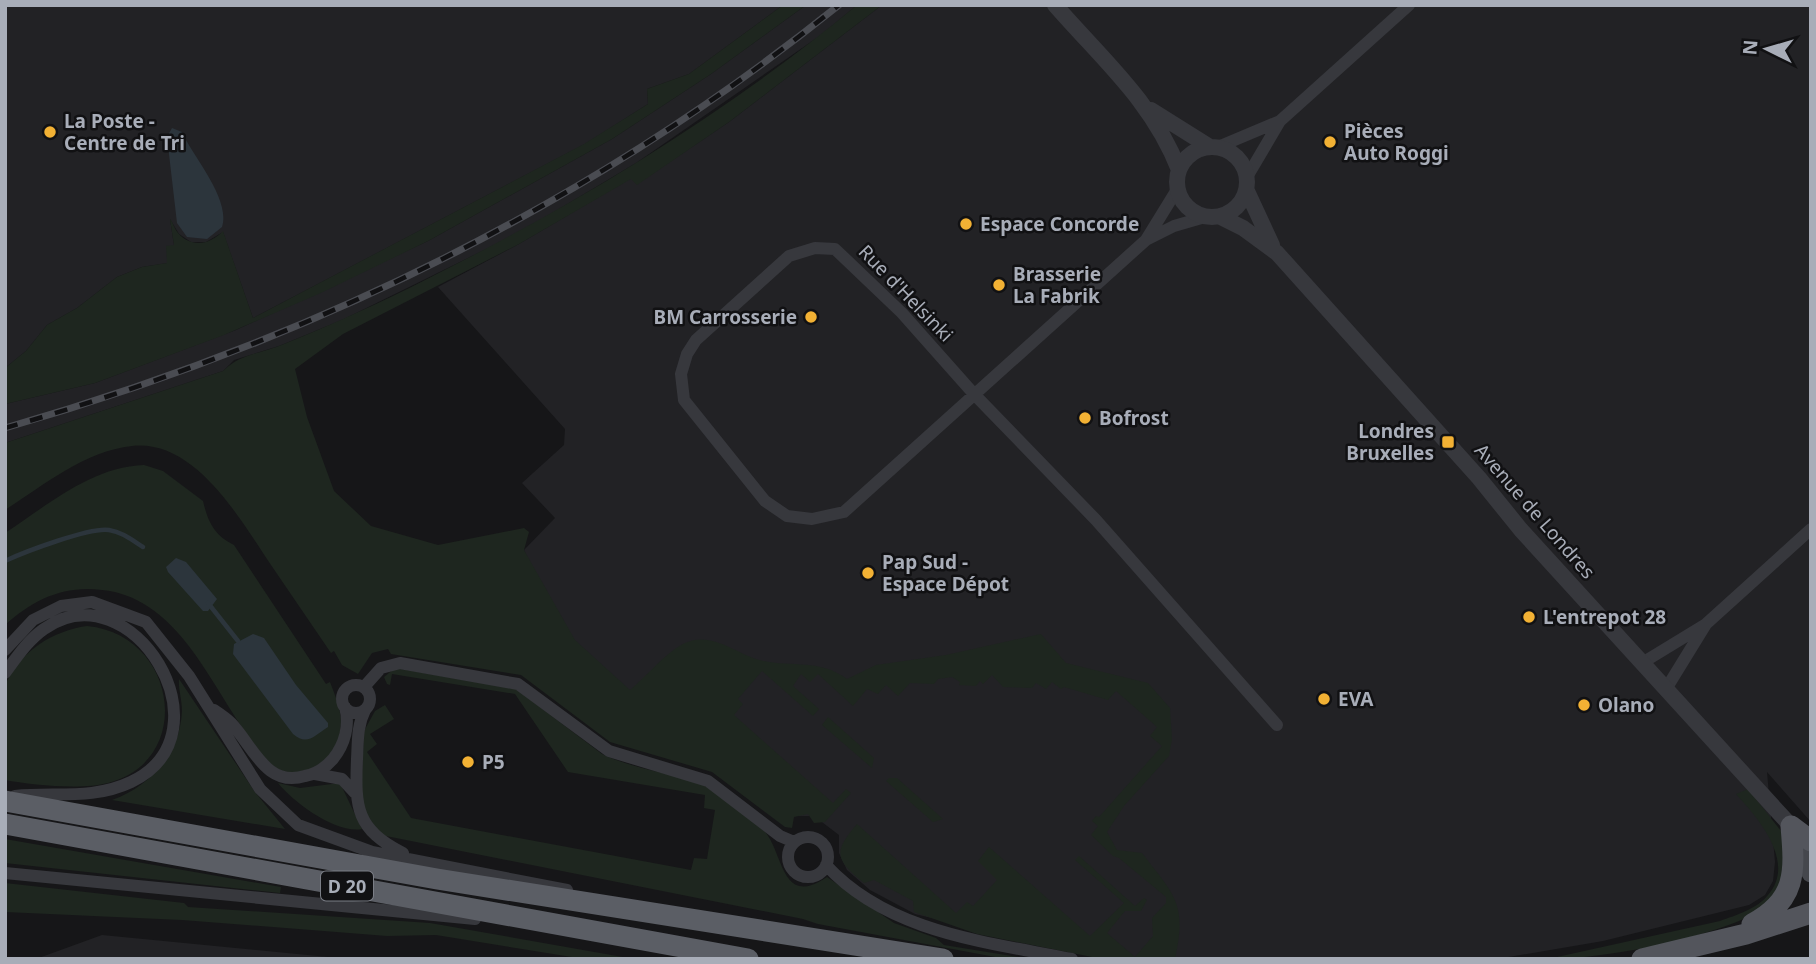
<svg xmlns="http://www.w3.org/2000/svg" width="1816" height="964" font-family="'Noto Sans',sans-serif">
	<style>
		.built { fill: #222225 }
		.green { fill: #1e261f }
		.water { fill: #2c353c }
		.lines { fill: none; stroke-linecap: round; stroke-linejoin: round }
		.stream { stroke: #2c353c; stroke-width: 4.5 }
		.minor { stroke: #37383d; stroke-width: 12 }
		.tertiary { stroke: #37383d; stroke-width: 16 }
		.secondary { stroke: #45474d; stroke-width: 19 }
		.primary { stroke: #53555c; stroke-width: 21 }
		.trunk { stroke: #5b5e65; stroke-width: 21 }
		.rail-casing { stroke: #4a4c52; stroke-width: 7 }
		.rail { stroke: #111113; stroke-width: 4.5; stroke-dasharray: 13; stroke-linecap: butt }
		.poi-dot { fill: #f2b134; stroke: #111113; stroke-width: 2.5 }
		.labels { text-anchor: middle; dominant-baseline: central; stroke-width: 5; stroke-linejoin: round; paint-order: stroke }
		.shield { fill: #111113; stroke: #7b7e86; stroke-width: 2 }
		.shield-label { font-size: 18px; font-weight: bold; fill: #a8adb8 }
		.poi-label { font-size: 19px; font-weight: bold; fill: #a8adb8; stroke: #111113; text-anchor: start }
		.street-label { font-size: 19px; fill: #a8adb8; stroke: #111113 }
	</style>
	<rect width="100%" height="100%" fill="#161618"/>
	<path class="built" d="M5 5H783L689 74 647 89 648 104 585 144 253 318 223 232 206 242H191L179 234 170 219 174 245 168 263 142 267 117 277 77 308 47 325 26 351 5 368Z
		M806 5H857L821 35 636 163 519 233 342 320 279 346 234 360 223 371 5 443V404L95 383 236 330 428 241 612 139 711 74Z
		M882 5H1811V822L1767 772 1775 862 1773 881 1765 895 1749 905 1603 941 1497 959H1106L915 914 870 890 847 870 839 853V835L814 816H788L566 649 524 550 555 518 522 483 564 445 565 429 438 287 519 244 631 178 637 184 729 122Z
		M102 935 297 954 349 959H36Z"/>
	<path class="green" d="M783 5H806L711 74 612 139 428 241 323 292 224 335 95 383 5 404V368L26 351 47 325 77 308 117 277 142 267 167 263 166 246 174 245 170 219C173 222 174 228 178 233 191 248 210 245 223 231L253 318 584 144 648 104 647 89 689 74Z
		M857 5H882L729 122 637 185 631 179 519 244 343 334 295 369 307 417 334 491 371 526 438 545 524 528 529 532 524 550 575 640 630 690C647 676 664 654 683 644 711 630 734 653 759 660 790 668 819 658 847 679L876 665 946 655 1041 634 1066 663 1148 683 1170 708 1172 739 1169 756 1124 806 1107 832 1117 850 1142 853C1175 896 1187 903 1175 959H1102L977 934 914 912 913 901 874 880 864 883C836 860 832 853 857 824L956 913 967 902 973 906 997 880 978 861 989 847 1090 936 1124 903 1075 860 1079 856 1135 906 1144 898 1147 900 1141 911H1125L1107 933 1135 957 1153 936 1152 918 1166 903V897L1119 858 1113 856 1091 835 1098 826 1092 821 1096 816 1099 817 1162 746 1150 736 1157 727 1116 691 1108 700 1064 687 1061 689 1052 682 1046 689 1036 683 1032 688 1003 687 992 675 983 684 980 681 976 686 959 685 960 682 952 677 938 679 934 684 910 683 898 696 886 685 878 694 867 689 853 706 818 674 810 682 801 674 793 686 819 709 813 716 762 671 738 699 743 704 734 715 833 803 846 789 851 793 825 822 814 823 808 814 794 817 792 828 785 827 712 772 610 742 521 675 391 654 388 649 372 653 358 674 342 665 334 651 331 653C311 624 291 594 271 565 241 521 196 439 132 446 85 451 44 485 5 510V443L223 371C241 353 261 354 284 344 333 324 382 302 429 278 580 202 727 113 857 5Z
		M144 465 163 471 203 501C208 522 214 535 234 545L326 684 330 682C335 695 341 709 341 723 341 758 302 787 271 765 258 756 250 739 242 727 206 674 173 597 102 590 63 585 33 600 5 625V533C48 505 91 467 144 465Z
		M87 626C178 635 195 761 108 783 82 790 31 785 5 780 5 762 1 696 6 683 22 650 53 631 87 626Z
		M395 668 516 689 602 754C633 769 668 772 700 784 721 791 744 814 761 828 784 845 778 911 827 877L894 923 936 938 944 945 1031 959H1006L818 924 803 919 381 835 367 815 361 798 364 731 375 711 385 705 394 719 370 734 377 744 367 752 411 818 691 870 694 858 707 859 715 810 704 808 705 795 568 772 515 694 392 674 390 685 387 684 384 677Z
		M179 679 255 792 285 829 112 800C151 786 180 753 182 711 182 700 178 688 179 679Z
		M828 717 874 758 872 768 822 725Z
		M889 778H897L943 819 933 822 886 781Z
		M278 783 300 788 340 783 362 829C336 834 293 802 278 783Z
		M1748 789 1785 836 1780 891C1770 900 1758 912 1746 918 1695 941 1603 959 1548 959L1720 921C1736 915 1757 909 1768 895 1797 862 1757 817 1736 794Z
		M5 839 281 887 280 893 5 863Z
		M5 883 184 903 188 907 430 923 634 959H584L436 935 387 936 182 920 5 912Z"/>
	<path class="water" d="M172 128 182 132C193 157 231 199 222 227L207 239 187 237 177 223 167 137Z
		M176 558 186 562 217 599 208 611H203L168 572 166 567Z
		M253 634 264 638 296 685 328 723V727C314 736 307 746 293 734L233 654 234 644Z"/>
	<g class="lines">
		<path class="stream" d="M5 561C24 552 90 527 109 530 122 532 132 540 143 547
			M208 603 238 641"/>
		<path class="minor" d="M1280 121 1409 5
			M1218 147 1280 121 1247 177
			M1178 188 1146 240 1174 226 1205 217
			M1146 240 844 512 812 519 787 516 765 501 684 400 681 374 687 354 696 340 789 256 815 248 835 249 902 313 973 393 1096 520 1277 725
			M1706 624 1811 529
			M5 650 33 620 61 606 92 602 146 622 189 676 260 789 298 825 372 852 567 890
			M1642 663 1706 624 1666 689
			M5 673C16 658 28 640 44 629 131 567 234 733 131 782 93 800 55 792 15 796
			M342 699a14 14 0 1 1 28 0a14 14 0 1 1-28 0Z
			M364 687 381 668 400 663 518 684 609 751 708 781 780 836 794 842
			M214 710C220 714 226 718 231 723 253 746 266 788 305 776 316 774 326 767 333 759 345 744 350 725 345 707
			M365 710C357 726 358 741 357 759 355 808 356 829 403 853
			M315 774 342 779 355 793
			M788 857a20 20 0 1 1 40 0a20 20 0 1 1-40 0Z
			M826 865C888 933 988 942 1072 959
			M5 873 475 919"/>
		<path class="tertiary" d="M1055 5C1102 59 1153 102 1179 170
			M1151 110 1210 147
			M1177 182a35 35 0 1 1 70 0a35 35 0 1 1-70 0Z
			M1247 191 1272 245
			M1221 217 1243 228 1277 253 1479 478 1521 530 1791 826"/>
		<path class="secondary" d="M1794 833 1811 873"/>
		<path class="primary" d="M1791 826 1811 841
			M1752 924C1797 900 1795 872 1791 826
			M1642 959 1746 934 1811 913"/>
		<path class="trunk" d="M5 801 437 879 943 959
			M5 824 748 959"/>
		<g class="rail-casing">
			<path id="rail" d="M5 428C309 341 592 204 839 5"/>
		</g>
		<use href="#rail" class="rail"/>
	</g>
	<g class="poi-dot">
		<circle cx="50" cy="132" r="7"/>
		<circle cx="1330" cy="142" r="7"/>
		<circle cx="966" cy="224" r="7"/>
		<circle cx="999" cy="285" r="7"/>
		<circle cx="811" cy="317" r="7"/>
		<circle cx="1085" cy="418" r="7"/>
		<rect x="1441" y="435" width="14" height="14" rx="3.5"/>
		<circle cx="868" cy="573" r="7"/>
		<circle cx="1529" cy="617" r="7"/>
		<circle cx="1324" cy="699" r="7"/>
		<circle cx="1584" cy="705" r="7"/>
		<circle cx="468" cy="762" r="7"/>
	</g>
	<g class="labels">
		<rect class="shield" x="321" y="871.5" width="52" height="29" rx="5"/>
		<g class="shield-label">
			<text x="347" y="886">D 20</text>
		</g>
		<g class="poi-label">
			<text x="64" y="121">La Poste -<tspan x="64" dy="22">Centre de Tri</tspan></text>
			<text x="1344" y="131">Pièces<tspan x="1344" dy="22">Auto Roggi</tspan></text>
			<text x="980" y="224">Espace Concorde</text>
			<text x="1013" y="274">Brasserie<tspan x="1013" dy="22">La Fabrik</tspan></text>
			<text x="797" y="317" text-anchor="end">BM Carrosserie</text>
			<text x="1099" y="418">Bofrost</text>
			<text x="1434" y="431" text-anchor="end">Londres<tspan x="1434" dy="22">Bruxelles</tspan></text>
			<text x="882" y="562">Pap Sud -<tspan x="882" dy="22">Espace Dépot</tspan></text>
			<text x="1543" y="617">L'entrepot 28</text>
			<text x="1338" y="699">EVA</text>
			<text x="1598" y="705">Olano</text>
			<text x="482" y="762">P5</text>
		</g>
		<g class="street-label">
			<text transform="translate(906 293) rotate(46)">Rue d'Helsinki</text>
			<text transform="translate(1535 511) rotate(49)">Avenue de Londres</text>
		</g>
	</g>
	<rect width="1816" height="964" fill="none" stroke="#a8adb8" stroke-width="14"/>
	<g transform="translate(1767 49) rotate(275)" stroke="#111113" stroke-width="5" paint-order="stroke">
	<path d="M0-5L12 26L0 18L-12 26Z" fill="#a8adb8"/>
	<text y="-10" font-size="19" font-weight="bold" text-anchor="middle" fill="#a8adb8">N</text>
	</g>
</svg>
